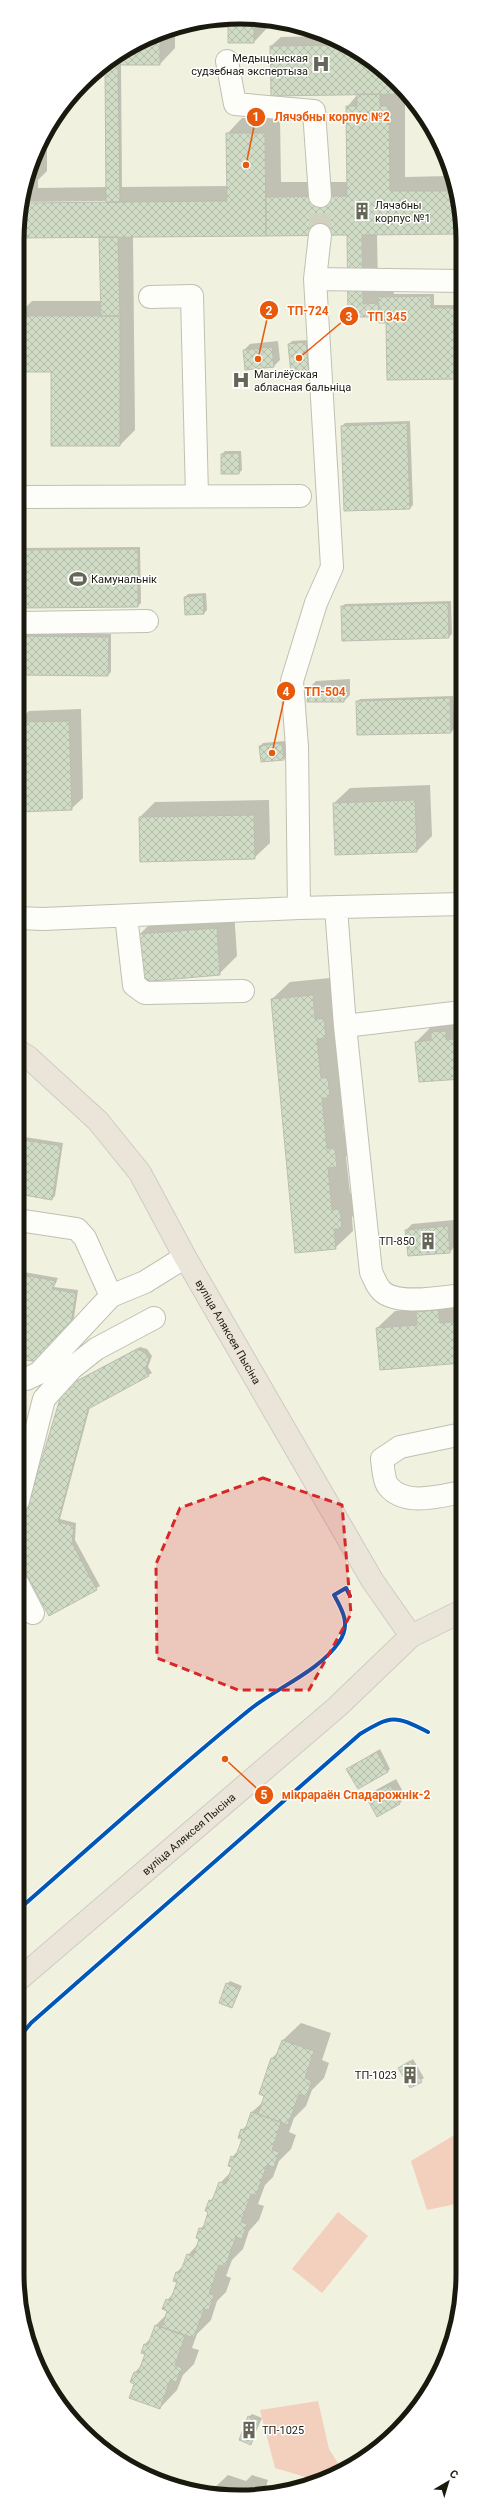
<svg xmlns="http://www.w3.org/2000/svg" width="480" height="2514" font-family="Roboto,sans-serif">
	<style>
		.park { fill: #f3cfbd }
		.shadow { fill: #0003 }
		.building { fill: url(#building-cross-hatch); stroke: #bbbeb2 }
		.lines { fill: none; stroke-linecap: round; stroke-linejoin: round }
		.minor-tunnel { stroke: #d1d1c0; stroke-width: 22; stroke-dasharray: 22 11; stroke-linecap: butt }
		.minor-casing { stroke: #c0c0b2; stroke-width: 24 }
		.major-casing { stroke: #ccccc4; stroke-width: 24 }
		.minor { stroke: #fdfdfa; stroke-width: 22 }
		.major { stroke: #ebe5d9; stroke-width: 22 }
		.cycleway-casing { stroke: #fff; stroke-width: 6 }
		.cycleway { stroke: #0057b8; stroke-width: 4 }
		.marked { fill: #d62828; fill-opacity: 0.2; stroke: #d62828; stroke-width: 3; stroke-dasharray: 8 5; stroke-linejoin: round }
		.labels { text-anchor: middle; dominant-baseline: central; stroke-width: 3; stroke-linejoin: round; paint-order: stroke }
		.poi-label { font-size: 11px; fill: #1a190e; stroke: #fff; text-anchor: start }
		.street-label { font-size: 11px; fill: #1a190e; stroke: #fff }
		.rim { fill: none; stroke: #1a190e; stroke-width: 5 }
		.leader { fill: none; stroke: #e8590c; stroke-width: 1.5 }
		.callout-dot { fill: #e8590c; stroke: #fff; stroke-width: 1.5 }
		.mark-label { font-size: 12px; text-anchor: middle; font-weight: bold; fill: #fff }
		.callout-label { font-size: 12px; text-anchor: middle; font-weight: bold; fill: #e8590c; stroke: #fff; stroke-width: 3; stroke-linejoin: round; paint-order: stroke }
	</style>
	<defs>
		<pattern id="building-cross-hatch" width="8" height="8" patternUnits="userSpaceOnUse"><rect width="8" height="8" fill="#d1dcc6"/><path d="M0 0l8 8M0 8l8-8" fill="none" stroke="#b3bca9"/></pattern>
	</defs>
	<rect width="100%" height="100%" fill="#f1f1e0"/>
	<path class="park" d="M461 2131V2203L427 2210 411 2161Z
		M338 2212 368 2236 322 2293 292 2269Z
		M318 2401 329 2449 341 2468 319 2481 275 2468 260 2410Z"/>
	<path class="shadow" d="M269 19V26L254 42 229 26 178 27 182 25Z
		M175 28V48L160 64H121L122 187 228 186 227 134 242 118H280L281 182H348L347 107 358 94 271 46 281 37 326 36 338 40 398 82 405 93V177L449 176 462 233 377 234 378 289 393 288 394 294H434V305H462V378L388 379 387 322 380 316H349L348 234 133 236 135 430 120 445 52 371H19V314L32 301H102L100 236 19 237V211L21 204 107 203V201L22 202 47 129V171L38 180V188L107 187 106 64H103Z
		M309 340 312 368 309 371 289 344 292 341Z
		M278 341 280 360 274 366 244 350 250 344Z
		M410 421 413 505 410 508 345 510 342 426 345 423Z
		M225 451H241L242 470 239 473 222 454Z
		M140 547 141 603 138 606 19 607V548Z
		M206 593 207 610 204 613 185 597 188 594Z
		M451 601 452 634 449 637 343 640 342 607 345 604Z
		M18 633 111 634V672L108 675 18 674Z
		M350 679V695L344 701 310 687 316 681Z
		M453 696 454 729 451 732 357 702 360 699Z
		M81 709 83 798 71 809 18 753V721L29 711Z
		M285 741 287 756 284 759 260 746 263 743Z
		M430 785 432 836 417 851 334 803 350 788Z
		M269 800 270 843 254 858 140 817 155 802Z
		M234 911 237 956 219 974 139 935 157 917Z
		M330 978 333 1002 348 1079 340 1087 344 1132 353 1131 354 1149 346 1157 350 1193 357 1192 359 1210 352 1217 353 1231 335 1248 272 999 290 982Z
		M462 1014V1078L416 1042 434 1024Z
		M18 1136 63 1143 55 1196 52 1199 18 1193Z
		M454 1220 456 1245 450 1252 406 1230 412 1224Z
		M18 1271 58 1278 54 1287 78 1290 73 1325 39 1361 18 1358Z
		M462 1305V1362L377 1328 395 1311Z
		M140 1347 147 1349 152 1356 148 1367 152 1373 90 1407 60 1519 76 1523 75 1540 100 1586 50 1615 25 1549 18 1544V1541L63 1392 75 1385 78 1380Z
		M380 1749 390 1769 387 1772 347 1769Z
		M396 1779 406 1797 400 1803 368 1798 374 1791Z
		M230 1981 242 1986 232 2007 227 1984Z
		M301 2023 331 2033 322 2060 329 2063 324 2078 312 2090 306 2106 294 2118 289 2132 296 2135 291 2149 279 2161 273 2177 265 2185 258 2204 264 2206 259 2220 249 2231 243 2249 232 2260 226 2276 231 2278 226 2292 217 2301 211 2320 197 2334 192 2348 199 2350 194 2364 183 2375 177 2390 160 2408 135 2383V2372L142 2365 146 2353 145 2344 152 2337 156 2325 167 2314V2300L174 2293 178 2281 177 2272 185 2264 188 2255 198 2244 200 2229 206 2223 210 2212V2201L216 2194 220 2183 232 2171V2157L239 2150 243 2139 242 2130 249 2123 252 2112 264 2101 272 2058 279 2051 283 2040Z
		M413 2059 424 2078 410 2087 400 2068Z
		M252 2414 262 2418 251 2443 249 2417Z
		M228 2475 246 2481 252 2475 268 2480 266 2487 275 2490 226 2497 210 2492Z"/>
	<path class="building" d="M254 20V43H228V27L176 28 182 25Z
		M160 36V65H103L104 63Z
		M345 45 398 82 406 94 271 96 270 46Z
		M105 65H118L120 202H106Z
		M357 94H380V106H389L390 191H453L463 225 462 234 362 235 363 304 379 303V317H348L347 235 266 236V197L347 196 346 106H357Z
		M226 133H265L266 236 19 238V211L22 203 227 201Z
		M32 172V187L27 188Z
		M99 237H118L120 316H101Z
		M431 296V308H462V379L387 380 386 323H379L378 297Z
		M19 316H120V446H51V372H19Z
		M306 342 309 372 291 374 288 344Z
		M272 347 274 367 245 370 243 350Z
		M407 423 410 509 344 511 341 426Z
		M239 453V474H221V454Z
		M138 549V607L19 608V550Z
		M203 595 204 614 185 615 184 597Z
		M448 603 449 638 342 641 341 606Z
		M18 636 109 637 108 676 18 675Z
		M344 685V702H307L309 687Z
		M450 698 451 733 357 735 356 701Z
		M69 721 72 810 19 812 18 722Z
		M282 743 284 760 261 762 259 746Z
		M415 800 417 852 335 855 333 803Z
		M254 815 255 859 140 862 139 817Z
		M217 928 220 975 141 982 138 934Z
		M313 995 315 1019H324L326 1038 317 1039 321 1078H328L330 1098H322L327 1149 335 1148 337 1167 328 1168 332 1210 340 1209 342 1229H334L336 1249 295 1253 271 999Z
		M446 1031V1040L462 1038V1079L419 1082 415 1042 431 1040V1032Z
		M18 1139 61 1146 52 1200 18 1194Z
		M448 1226 450 1253 408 1256 405 1230Z
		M18 1274 56 1281 52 1289 76 1293 70 1329 39 1362 18 1359Z
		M438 1310 440 1323 462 1321V1363L380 1370 376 1328 417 1325 416 1312Z
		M137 1349 144 1352 149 1359 145 1370 149 1376 88 1409 58 1522 74 1526 72 1543 97 1590 49 1616 20 1562 24 1549 18 1545V1538L62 1392 74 1386 73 1383Z
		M377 1752 388 1772 358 1789 346 1769Z
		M390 1785 400 1804 377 1817 366 1797Z
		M226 1983 240 1989 232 2008 219 2003Z
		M282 2040 314 2051 305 2078 312 2081 306 2097 299 2094 288 2125 258 2114 264 2096 259 2094 271 2058 275 2059Z
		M410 2061 422 2082 410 2088 398 2068Z
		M251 2112 281 2122 272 2150 279 2152 274 2167 267 2165 256 2195 251 2194 241 2222 247 2224 242 2239 236 2237 225 2267 219 2265 209 2294 214 2295 209 2310 204 2309 194 2338 162 2327 167 2311 162 2309 166 2299 170 2301 177 2282 173 2281 176 2272 180 2273 187 2254 193 2257 199 2239 196 2238 199 2228 203 2229 208 2212 205 2211 209 2200 212 2201 219 2182 226 2184 232 2167 228 2166 231 2156 235 2158 242 2139 238 2138 241 2129 245 2130Z
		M155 2325 185 2336 175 2365 182 2368 176 2382 170 2380 160 2409 129 2398 134 2384 130 2382 134 2372 138 2373 145 2354 141 2353 144 2344 148 2345Z
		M248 2416 259 2421 251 2445 239 2440Z"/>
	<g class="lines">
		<path class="minor-tunnel" d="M320 235V196"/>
		<g class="minor-casing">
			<path id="minor" d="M227 61 235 104 314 111 320 196
				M315 279 462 281
				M150 297 192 296 197 496
				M19 497 300 496
				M19 623 147 621
				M299 908 297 747 292 681 316 603 332 567 315 279 320 235
				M336 908 345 1026 371 1272C374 1278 376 1284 380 1289 394 1307 442 1297 462 1295
				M126 916 134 985 145 993 243 991
				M18 918 43 919 299 908 462 904
				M345 1026 462 1012
				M18 1220 77 1229 85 1238 111 1296
				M18 1377 26 1379 39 1373 111 1296 145 1282 185 1257
				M462 1492C440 1496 405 1507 388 1486 384 1481 383 1467 382 1459L400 1447 462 1434
				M18 1501 44 1399 72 1368 96 1349 154 1318
				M18 1584 33 1613"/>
		</g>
		<g class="major-casing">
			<g id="major">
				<path id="s1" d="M18 1051 28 1057 98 1121 140 1173 185 1257 372 1580 411 1636"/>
				<path id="s2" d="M17 1981 337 1707 411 1636 462 1611"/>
			</g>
		</g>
		<use href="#minor" class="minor"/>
		<use href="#major" class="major"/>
		<g class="cycleway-casing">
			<path id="cycleway" d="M17 1911C94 1844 169 1775 248 1711 274 1689 320 1671 339 1642 351 1625 343 1611 334 1595L346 1588 350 1596
				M17 2040 31 2023 360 1734C392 1715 394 1715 428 1732"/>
		</g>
		<use href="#cycleway" class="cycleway"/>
	</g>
	<path class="marked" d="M263 1478 342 1505 351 1614 309 1690H238L157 1658 156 1564 180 1508Z"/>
	<defs>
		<g id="hospital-bare" transform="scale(1.38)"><path d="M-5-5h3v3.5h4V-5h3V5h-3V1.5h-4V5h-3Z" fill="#656558" stroke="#fff" stroke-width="2.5" paint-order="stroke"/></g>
		<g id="building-bare" transform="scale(1.38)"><path d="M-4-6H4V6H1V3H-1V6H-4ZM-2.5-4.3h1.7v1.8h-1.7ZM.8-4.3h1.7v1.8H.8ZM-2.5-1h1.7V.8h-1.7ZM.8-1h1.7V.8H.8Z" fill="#656558" stroke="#fff" stroke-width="2.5" paint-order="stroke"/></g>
		<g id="stadium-bare" transform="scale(1.38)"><path d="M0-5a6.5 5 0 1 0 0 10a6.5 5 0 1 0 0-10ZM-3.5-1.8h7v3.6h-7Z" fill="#656558" stroke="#fff" stroke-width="2.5" paint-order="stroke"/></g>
	</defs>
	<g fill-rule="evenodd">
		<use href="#hospital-bare" x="321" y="64"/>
		<use href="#building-bare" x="362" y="211"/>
		<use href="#hospital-bare" x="241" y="380"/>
		<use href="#stadium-bare" x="78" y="579"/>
		<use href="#building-bare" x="428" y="1241"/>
		<use href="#building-bare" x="410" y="2075"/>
		<use href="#building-bare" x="249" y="2430"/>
	</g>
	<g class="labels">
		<g class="poi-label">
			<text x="308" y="58" text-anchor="end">Медыцынская<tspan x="308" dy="13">судзебная экспертыза</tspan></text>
			<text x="375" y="205">Лячэбны<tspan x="375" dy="13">корпус №1</tspan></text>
			<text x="254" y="374">Магілёўская<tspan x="254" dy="13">абласная бальніца</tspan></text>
			<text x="91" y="579">Камунальнік</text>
			<text x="415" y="1241" text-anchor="end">ТП-850</text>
			<text x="397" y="2075" text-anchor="end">ТП-1023</text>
			<text x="262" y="2430">ТП-1025</text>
		</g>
		<g class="street-label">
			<text stroke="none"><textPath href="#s1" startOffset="355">вуліца Аляксея Пысіна</textPath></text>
			<text stroke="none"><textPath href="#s2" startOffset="226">вуліца Аляксея Пысіна</textPath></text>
		</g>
	</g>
	<path d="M0 0H480V2514H0ZM240 24H240A216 216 0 0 1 456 240V2274A216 216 0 0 1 240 2490H240A216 216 0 0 1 24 2274V240A216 216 0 0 1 240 24Z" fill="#fff" fill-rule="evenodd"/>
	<path class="rim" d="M240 24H240A216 216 0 0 1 456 240V2274A216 216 0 0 1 240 2490H240A216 216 0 0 1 24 2274V240A216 216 0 0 1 240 24Z"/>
	<path class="leader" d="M246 165L256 117M258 359L269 310M299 358L349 316M272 753L286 691M225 1759L264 1795"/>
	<g class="callout-dot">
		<circle cx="246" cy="165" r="4"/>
		<circle cx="258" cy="359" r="4"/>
		<circle cx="299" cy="358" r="4"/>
		<circle cx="272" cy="753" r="4"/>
		<circle cx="225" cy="1759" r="4"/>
		<circle cx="256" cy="117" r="10"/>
		<circle cx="269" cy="310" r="10"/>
		<circle cx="349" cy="316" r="10"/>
		<circle cx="286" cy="691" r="10"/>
		<circle cx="264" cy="1795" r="10"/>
	</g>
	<g class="mark-label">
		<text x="256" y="121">1</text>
		<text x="269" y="315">2</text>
		<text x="349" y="321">3</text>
		<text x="286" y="696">4</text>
		<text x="264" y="1799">5</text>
	</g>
	<g class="callout-label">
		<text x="332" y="121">Лячэбны корпус №2</text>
		<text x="308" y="315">ТП-724</text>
		<text x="387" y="321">ТП 345</text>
		<text x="325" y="696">ТП-504</text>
		<text x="356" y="1799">мікрараён Спадарожнік-2</text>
	</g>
	<g transform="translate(448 2482) rotate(38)" stroke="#ffffff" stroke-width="3" paint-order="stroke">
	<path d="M0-3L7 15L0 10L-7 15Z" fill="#1a190e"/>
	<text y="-6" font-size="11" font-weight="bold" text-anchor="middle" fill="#1a190e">С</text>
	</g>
</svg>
